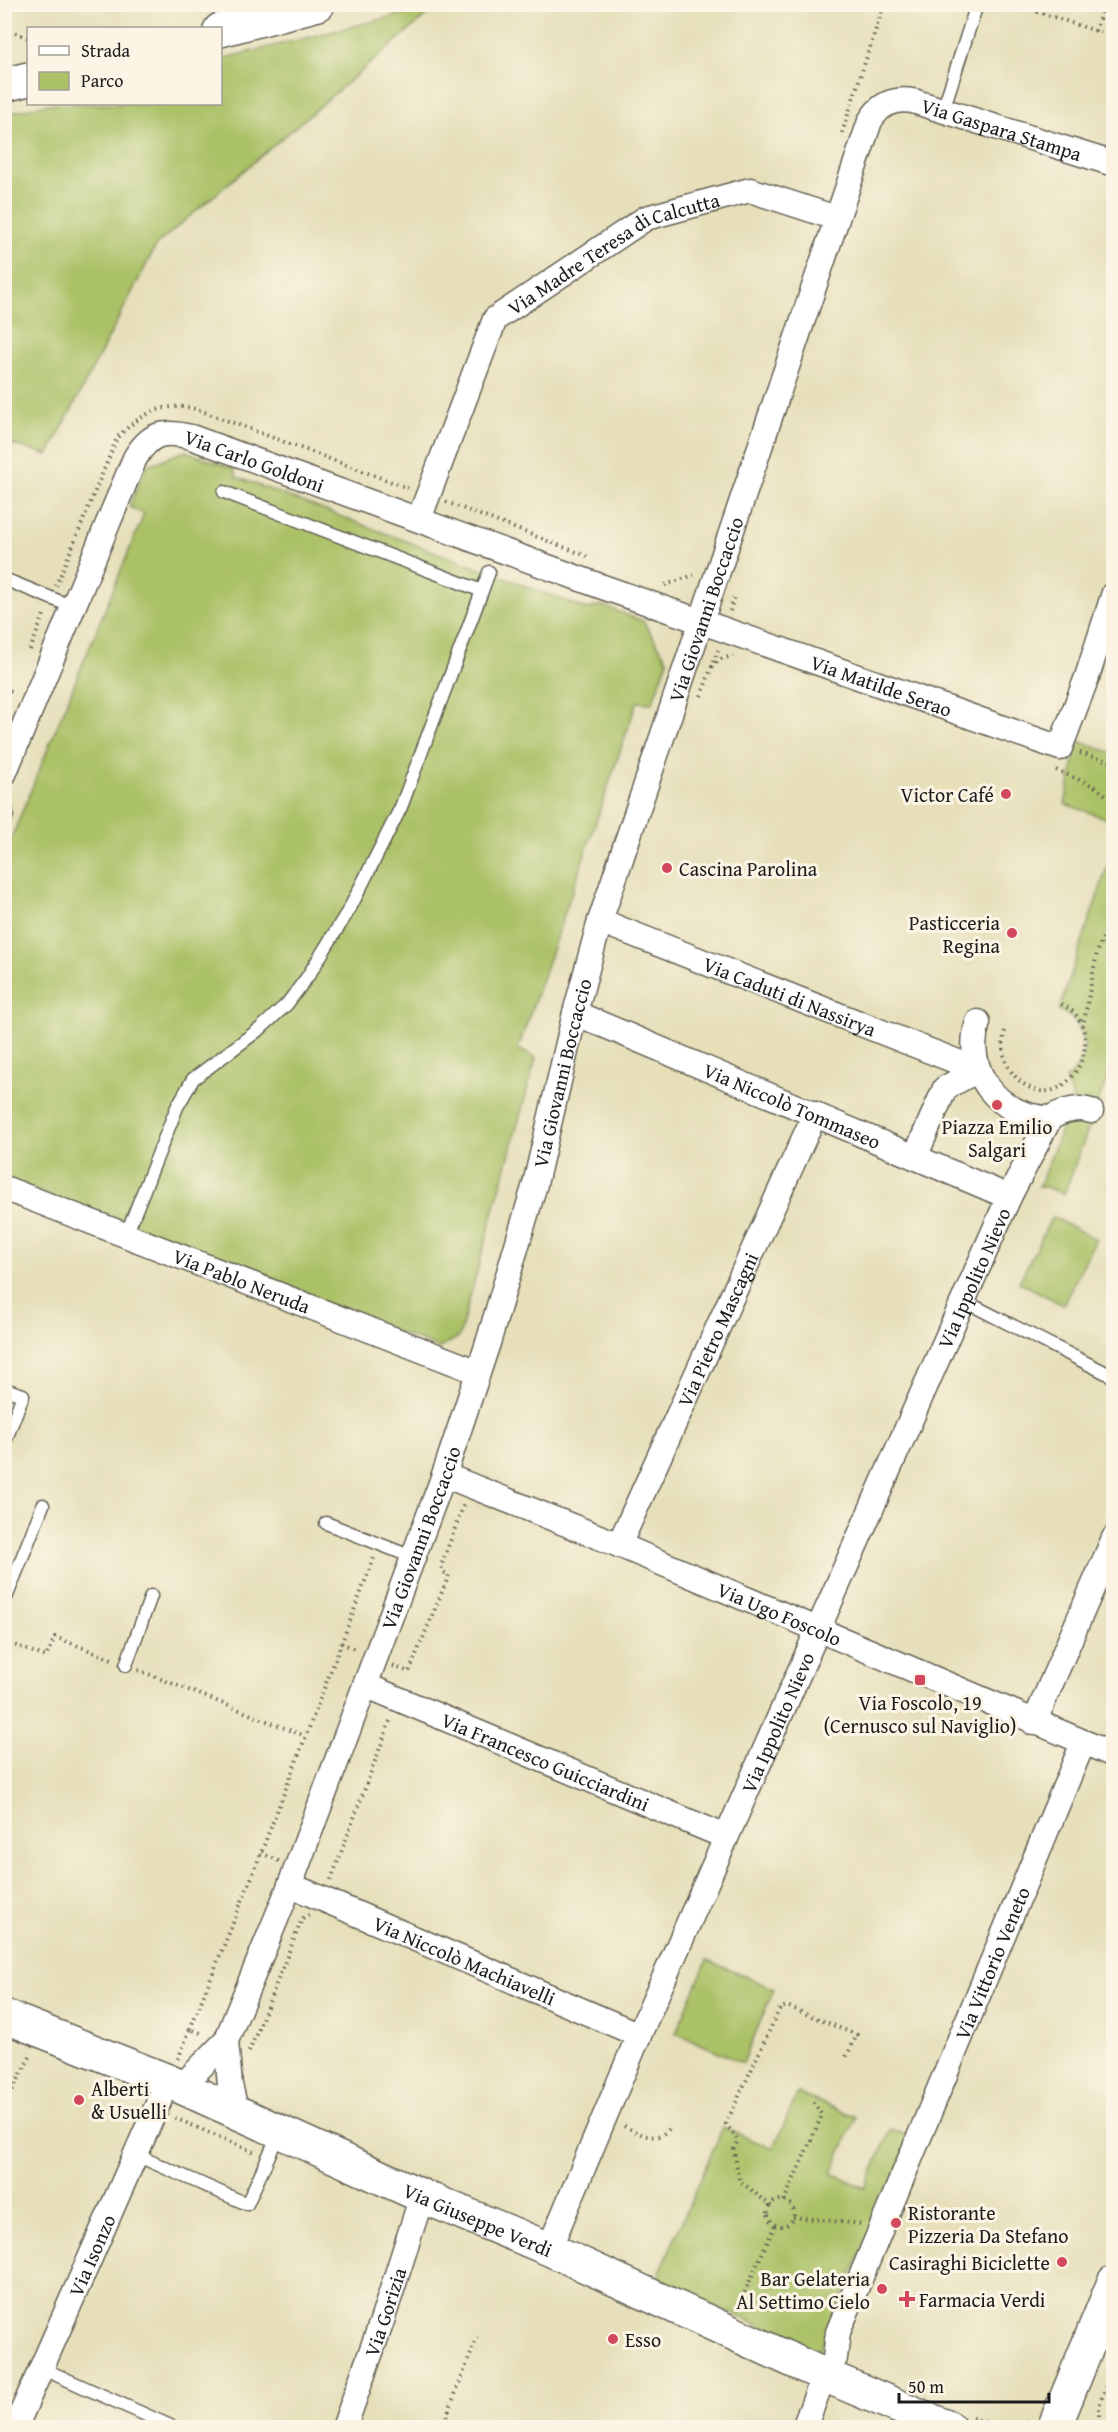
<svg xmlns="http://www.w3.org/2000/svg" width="1118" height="2432" font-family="'Gentium Book Plus',serif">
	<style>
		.green { fill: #aac166; stroke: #636e41; stroke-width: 1.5 }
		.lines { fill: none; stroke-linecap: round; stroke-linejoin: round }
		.lane-casing { stroke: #636053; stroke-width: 15 }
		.street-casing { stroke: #636053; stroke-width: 27 }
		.secondary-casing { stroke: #636053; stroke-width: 36 }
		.path { stroke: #636053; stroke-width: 4; stroke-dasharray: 1.5 4.5; stroke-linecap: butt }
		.lane { stroke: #fff; stroke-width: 12 }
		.street { stroke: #fff; stroke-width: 24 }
		.secondary { stroke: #fff; stroke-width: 33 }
		.poi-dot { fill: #d1495b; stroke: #fcf5e5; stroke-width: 2 }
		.labels { text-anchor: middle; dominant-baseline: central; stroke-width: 6; stroke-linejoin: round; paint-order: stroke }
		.street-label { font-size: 20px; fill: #1c1c1c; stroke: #fcf5e5 }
		.poi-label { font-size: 20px; fill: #1c1c1c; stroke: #fcf5e5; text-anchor: start }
	</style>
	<rect width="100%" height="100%" fill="#fcf5e5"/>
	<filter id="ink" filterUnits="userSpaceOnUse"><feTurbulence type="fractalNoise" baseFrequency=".0167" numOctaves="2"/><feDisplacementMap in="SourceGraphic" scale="12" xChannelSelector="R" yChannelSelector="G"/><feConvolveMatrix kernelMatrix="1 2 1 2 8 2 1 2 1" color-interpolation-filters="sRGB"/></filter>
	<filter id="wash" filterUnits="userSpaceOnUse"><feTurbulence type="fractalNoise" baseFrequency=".008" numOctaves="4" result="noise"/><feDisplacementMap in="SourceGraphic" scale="24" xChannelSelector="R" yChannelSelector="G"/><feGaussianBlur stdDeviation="1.35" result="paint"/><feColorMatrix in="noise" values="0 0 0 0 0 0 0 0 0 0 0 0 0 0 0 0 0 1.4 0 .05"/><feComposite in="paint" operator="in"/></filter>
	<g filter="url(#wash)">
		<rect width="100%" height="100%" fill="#e6dfba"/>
		<path class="green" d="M439 5 157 244 48 455 5 442V114L47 104H220L221 59Z
			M185 451 234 469 236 477 587 609 601 605 643 621 668 661 652 703 637 702 518 1049 536 1058 459 1337 439 1348 5 1178 4 856 144 514 129 507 146 466Z
			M1078 741 1113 753V821L1065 804Z
			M1113 850V1063L1064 1194 1046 1187H1039L1073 1099 1065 1079C1093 1060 1089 1024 1059 1010Z
			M1052 1217 1096 1239 1063 1305 1019 1282Z
			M707 1960 774 1989 743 2063 676 2033Z
			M798 2093 856 2117 832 2173 865 2188 891 2129 911 2137 819 2351 656 2281 723 2127 773 2149Z"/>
	</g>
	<g filter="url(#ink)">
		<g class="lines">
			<g class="lane-casing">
				<path id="lane" d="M943 110 977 4
					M4 579 73 607
					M482 591 489 572
					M4 794 7 815 4 822
					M126 1235 177 1107 193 1079 261 1028 287 1004 308 976 350 908 401 807 482 591 224 492
					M964 1301 1114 1377
					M4 1389 23 1395 4 1444
					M326 1523 402 1553 415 1554
					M6 1598 43 1505
					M126 1665 151 1596
					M136 2155 247 2204 279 2133
					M41 2368 175 2428"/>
			</g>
			<g class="street-casing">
				<g id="street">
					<path id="s1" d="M419 519 495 319 646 218 750 190 836 218"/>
					<path id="s2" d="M4 774 135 458C150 433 163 430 191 437L600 586 1060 748 1087 677 1114 593"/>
					<path id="s3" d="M600 921 978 1070"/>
					<path id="s4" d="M575 1013 1009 1197"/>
					<path d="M978 1022C962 1071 999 1118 1050 1118"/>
					<path d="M915 1157 945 1088 978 1070"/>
					<path id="s5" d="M4 1188 478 1372"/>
					<path id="s6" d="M444 1475 619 1545 1114 1755"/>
					<path id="s7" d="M619 1545 815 1114"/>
					<path id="s8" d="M365 1685 726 1837"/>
					<path d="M1034 1723 1114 1538"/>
					<path id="s9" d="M290 1885 639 2035"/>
					<path d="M226 2041 230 2085 237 2113"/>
					<path id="s10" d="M181 2087 226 2041 290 1885 444 1475 488 1343 535 1184 575 1013 600 921 870 121C880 104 894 98 913 101L1114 164"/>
					<path id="s11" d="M549 2249 639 2035 1009 1197 1050 1118C1063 1111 1077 1106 1091 1111"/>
					<path id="s12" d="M835 2358 838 2332 1083 1743"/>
					<path id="s13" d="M15 2428 168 2081"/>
					<path id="s14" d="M344 2428 382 2321 422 2196"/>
					<path d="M804 2428 824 2375"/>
				</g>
			</g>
			<g class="secondary-casing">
				<g id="secondary">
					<path d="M220 30 318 4"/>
					<path d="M4 85 28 79"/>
					<path id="s15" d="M4 2016 168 2081 422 2196 549 2249 824 2375 949 2428"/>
					<path d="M1054 2428 1114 2282"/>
				</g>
			</g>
			<path class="path" d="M1014 4 1114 37
				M4 28 28 38
				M1095 31 1104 4
				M842 133 884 4
				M446 502 587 556
				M665 585 694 575
				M56 586 117 438C138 415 164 401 196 409L408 488
				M730 611 735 595
				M30 650 45 612
				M712 667 721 659 733 656
				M4 690 13 691
				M701 696 718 650
				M1080 753 1114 763
				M1056 770 1094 786 1114 801
				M1084 1021 1097 952 1114 912
				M1005 1031C1001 1047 1003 1062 1014 1075 1062 1130 1118 1030 1061 1004
				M4 1641 46 1657 55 1637 112 1659
				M341 1643 357 1650
				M393 1666 409 1672 449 1575 443 1572 441 1566 464 1504
				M138 1670 305 1736
				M261 1853 279 1861
				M331 1880 391 1718
				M190 2029 253 1874 374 1558
				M249 2052 302 1919 309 1915
				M178 2059 190 2029 204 2034
				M4 2106 32 2053
				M175 2118 256 2153
				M624 2126C642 2135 656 2144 671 2127
				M768 2213a13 13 0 1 1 26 0a13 13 0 1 1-26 0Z
				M784 2201 822 2115 811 2099
				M771 2206 739 2180 734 2149 738 2140 726 2124 780 2008 787 2006 857 2035 845 2059
				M793 2217 862 2224
				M1108 2257 1114 2244
				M737 2309 775 2225
				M972 2418 1003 2427
				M1003 2427C1013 2426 1022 2427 1029 2419
				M442 2428 477 2338
				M1099 2428V2406L1114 2362"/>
			<use href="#lane" class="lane"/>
			<use href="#street" class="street"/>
			<use href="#secondary" class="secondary"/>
		</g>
	</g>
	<g class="poi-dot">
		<circle cx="1006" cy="794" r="6"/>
		<circle cx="667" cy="868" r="6"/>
		<circle cx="1012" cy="933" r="6"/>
		<circle cx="997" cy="1105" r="6"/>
		<rect x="914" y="1674" width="12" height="12" rx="3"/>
		<circle cx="79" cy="2100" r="6"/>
		<circle cx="896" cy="2223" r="6"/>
		<circle cx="1062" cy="2262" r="6"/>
		<circle cx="882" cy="2289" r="6"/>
		<path d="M904 2290h6v6h6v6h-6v6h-6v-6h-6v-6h6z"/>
		<circle cx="613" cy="2339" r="6"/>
	</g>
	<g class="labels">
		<g class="street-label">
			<text stroke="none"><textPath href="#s10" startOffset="2235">Via Gaspara Stampa</textPath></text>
			<text stroke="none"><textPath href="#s1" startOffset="351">Via Madre Teresa di Calcutta</textPath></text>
			<text stroke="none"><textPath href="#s2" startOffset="476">Via Carlo Goldoni</textPath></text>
			<text stroke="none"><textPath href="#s10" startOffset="1576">Via Giovanni Boccaccio</textPath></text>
			<text stroke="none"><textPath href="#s2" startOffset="1142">Via Matilde Serao</textPath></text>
			<text stroke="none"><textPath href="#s3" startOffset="204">Via Caduti di Nassirya</textPath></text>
			<text stroke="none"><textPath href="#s10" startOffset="1090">Via Giovanni Boccaccio</textPath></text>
			<text stroke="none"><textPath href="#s4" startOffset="236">Via Niccolò Tommaseo</textPath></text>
			<text stroke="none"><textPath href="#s11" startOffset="1060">Via Ippolito Nievo</textPath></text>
			<text stroke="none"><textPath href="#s5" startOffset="255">Via Pablo Neruda</textPath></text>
			<text stroke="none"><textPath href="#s7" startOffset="237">Via Pietro Mascagni</textPath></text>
			<text stroke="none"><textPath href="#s10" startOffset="604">Via Giovanni Boccaccio</textPath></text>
			<text stroke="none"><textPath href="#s6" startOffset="363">Via Ugo Foscolo</textPath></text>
			<text stroke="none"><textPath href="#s11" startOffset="574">Via Ippolito Nievo</textPath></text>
			<text stroke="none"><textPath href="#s8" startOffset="196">Via Francesco Guicciardini</textPath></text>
			<text stroke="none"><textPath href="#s9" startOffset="190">Via Niccolò Machiavelli</textPath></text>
			<text stroke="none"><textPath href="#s12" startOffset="426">Via Vittorio Veneto</textPath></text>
			<text stroke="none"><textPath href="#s15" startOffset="516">Via Giuseppe Verdi</textPath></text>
			<text stroke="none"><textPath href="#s13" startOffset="189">Via Isonzo</textPath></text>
			<text stroke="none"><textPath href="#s14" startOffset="123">Via Gorizia</textPath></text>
		</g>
		<g class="poi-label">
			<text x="994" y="794" text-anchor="end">Victor Café</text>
			<text x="679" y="868">Cascina Parolina</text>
			<text x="1000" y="922" text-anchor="end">Pasticceria<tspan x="1000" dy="23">Regina</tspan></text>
			<text x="997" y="1126" text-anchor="middle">Piazza Emilio<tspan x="997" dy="23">Salgari</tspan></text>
			<text x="920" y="1702" text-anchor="middle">Via Foscolo, 19<tspan x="920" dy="23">(Cernusco sul Naviglio)</tspan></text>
			<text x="91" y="2088">Alberti<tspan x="91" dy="23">&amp; Usuelli</tspan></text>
			<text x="908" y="2212">Ristorante<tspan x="908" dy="23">Pizzeria Da Stefano</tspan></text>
			<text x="1050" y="2262" text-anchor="end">Casiraghi Biciclette</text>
			<text x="870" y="2278" text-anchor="end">Bar Gelateria<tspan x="870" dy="23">Al Settimo Cielo</tspan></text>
			<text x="919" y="2299">Farmacia Verdi</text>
			<text x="625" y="2339">Esso</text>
		</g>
	</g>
	<rect width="1118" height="2432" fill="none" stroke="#fcf5e5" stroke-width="24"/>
	<rect x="27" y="27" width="195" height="78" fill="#fcf5e5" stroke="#a29e95" stroke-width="1.5"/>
	<rect x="39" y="46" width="30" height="9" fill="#ffffff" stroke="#a29e95" stroke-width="1.5"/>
	<text x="81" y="57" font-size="18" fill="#1c1c1c">Strada</text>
	<rect x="39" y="72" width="30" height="18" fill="#aac166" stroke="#a29e95" stroke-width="1.5"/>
	<text x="81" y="87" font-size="18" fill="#1c1c1c">Parco</text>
	<path d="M899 2393v9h150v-9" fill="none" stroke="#1c1c1c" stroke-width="3"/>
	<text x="908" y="2393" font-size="18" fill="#1c1c1c" stroke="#fcf5e5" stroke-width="4.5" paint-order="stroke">50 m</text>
</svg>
